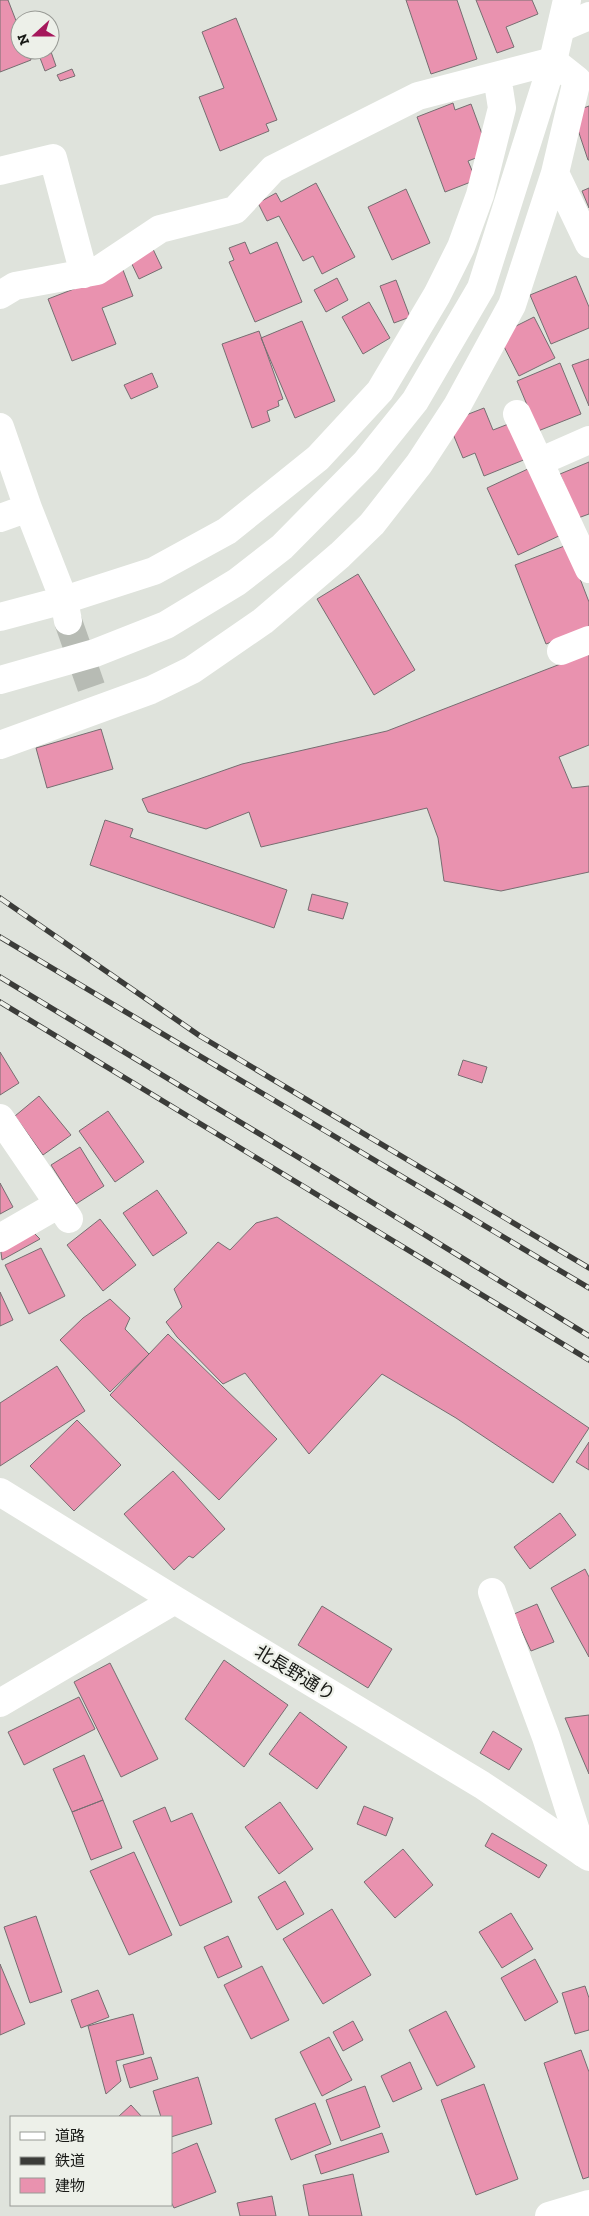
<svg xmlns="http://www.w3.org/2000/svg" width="589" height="2216" font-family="'Zilla Slab','Noto Sans JP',serif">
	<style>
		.building { fill: #e992af; stroke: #766e71 }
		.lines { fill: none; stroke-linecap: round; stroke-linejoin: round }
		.minor-tunnel { stroke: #b7bbb4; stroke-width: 28; stroke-dasharray: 28 14; stroke-linecap: butt }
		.minor { stroke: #fff; stroke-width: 28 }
		.tertiary { stroke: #fff; stroke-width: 28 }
		.rail-casing { stroke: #3b3c39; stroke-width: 5.5 }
		.rail { stroke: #edf0e9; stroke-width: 4; stroke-dasharray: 11; stroke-linecap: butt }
		.labels { text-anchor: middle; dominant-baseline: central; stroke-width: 4.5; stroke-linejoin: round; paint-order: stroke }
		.street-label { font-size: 18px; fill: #181916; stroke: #edf0e9 }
	</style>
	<rect width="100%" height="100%" fill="#dfe3dc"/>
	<path class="building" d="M0 0H8L20 31V50H27L31 60 0 72Z
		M406 0H457L477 59 431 74Z
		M476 0H532L538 14 506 27 514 47 497 53Z
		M236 18 277 120 266 124 269 131 220 151 199 97 224 88 202 32Z
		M50 49 56 66 45 71 37 50Z
		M72 69 75 76 60 81 57 75Z
		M453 103 455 110 471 104 489 153 468 161 476 180 445 192 417 117Z
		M589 106V160H588L572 112Z
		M316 183 355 257 322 274 313 256 303 261 279 216 267 221 258 203 276 193 281 202Z
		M589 188V208L582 191Z
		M406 189 430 243 392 260 368 207Z
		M245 242 250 254 277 242 302 302 255 322 229 262 234 260 229 248Z
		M152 247 162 268 139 279 129 258Z
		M123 270 133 296 102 308 116 344 72 361 48 299Z
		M576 276 589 307V328L551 344 530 295Z
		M337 278 348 300 326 312 314 290Z
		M396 280 410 317 394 323 380 286Z
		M369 302 390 338 363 354 342 317Z
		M534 317 555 358 519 376 498 335Z
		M302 321 335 401 295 418 261 338Z
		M259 331 283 399 278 401 279 406 267 411 270 421 252 428 222 344Z
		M589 359V406L572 365Z
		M560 363 581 414 538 431 517 381Z
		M152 373 158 387 131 399 124 385Z
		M484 408 493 430 511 423 526 459 484 476 475 453 463 458 448 422Z
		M589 462V514L578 518 560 474Z
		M530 468 561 535 518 555 487 488Z
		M567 545 589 602V628L546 644 515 565Z
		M358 574 415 670 374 695 317 599Z
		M589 653V745L559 757 572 788 589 786V872L501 891 444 881 438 838 427 808 261 847 249 812 206 829 148 812 142 799 242 764 387 731Z
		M101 729 113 769 47 788 36 748Z
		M105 820 133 829 130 837 287 890 274 928 90 865Z
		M312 894 348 903 343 919 308 910Z
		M0 1052 19 1083 0 1095Z
		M463 1060 487 1067 482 1083 458 1075Z
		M39 1096 71 1135 43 1155 15 1116Z
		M108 1111 144 1162 115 1182 79 1131Z
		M80 1147 104 1186 76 1204 51 1165Z
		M0 1183 13 1207 0 1214Z
		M157 1190 187 1233 153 1256 123 1213Z
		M277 1217 589 1428 553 1483 456 1418 382 1374 309 1454 245 1373 223 1384 177 1337 166 1322 182 1307 174 1289 218 1242 230 1250 256 1223Z
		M100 1219 136 1265 103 1291 67 1245Z
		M32 1231 40 1239 2 1260 0 1245Z
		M41 1248 65 1296 29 1314 5 1265Z
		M0 1292 13 1320 0 1326Z
		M110 1299 130 1318 125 1329 149 1354 110 1392 60 1340 83 1318Z
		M168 1334 277 1439 219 1500 110 1395Z
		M57 1366 85 1411 0 1466V1403Z
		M77 1420 121 1465 74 1511 30 1466Z
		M589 1442V1470L576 1462Z
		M173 1471 225 1529 193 1558 189 1556 174 1570 124 1514Z
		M560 1513 576 1535 530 1569 514 1547Z
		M585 1569 589 1577V1657L551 1588Z
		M537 1604 554 1642 531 1651 514 1614Z
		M322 1606 392 1649 368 1688 298 1645Z
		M224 1660 288 1705 244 1767 185 1719Z
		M110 1663 158 1759 121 1777 74 1682Z
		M79 1697 95 1729 24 1765 8 1732Z
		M300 1712 347 1747 317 1789 269 1754Z
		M589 1715V1774L565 1718Z
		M493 1731 522 1749 509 1770 480 1753Z
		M84 1755 103 1800 72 1812 53 1769Z
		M103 1800 122 1848 91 1860 72 1812Z
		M280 1802 313 1849 279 1874 245 1827Z
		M364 1806 393 1818 386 1836 357 1824Z
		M165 1807 171 1822 192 1813 232 1902 180 1926 133 1821Z
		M492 1833 547 1865 539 1878 485 1846Z
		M403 1849 433 1885 395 1918 364 1882Z
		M134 1852 172 1935 129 1955 90 1871Z
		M285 1881 304 1914 277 1930 258 1897Z
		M332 1909 371 1975 323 2004 283 1939Z
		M511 1913 533 1949 502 1968 479 1932Z
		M36 1916 62 1992 30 2003 4 1927Z
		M228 1936 242 1967 218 1978 204 1947Z
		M535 1959 558 2002 525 2021 501 1978Z
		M0 1964 25 2024 0 2035Z
		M262 1966 289 2020 251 2039 224 1985Z
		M585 1986 589 1998V2030L575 2034 562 1993Z
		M98 1990 109 2017 81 2028 71 2000Z
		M446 2011 475 2067 437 2086 409 2030Z
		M133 2014 144 2054 116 2061 121 2081 106 2094 88 2026Z
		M353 2021 363 2040 343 2051 333 2032Z
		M329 2037 352 2080 322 2096 300 2052Z
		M581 2050 589 2072V2177L583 2179 544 2063Z
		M151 2057 158 2079 130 2088 123 2065Z
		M410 2062 422 2089 393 2102 381 2076Z
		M198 2077 212 2124 171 2137V2117H161L153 2091Z
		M484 2084 518 2179 476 2195 441 2100Z
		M365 2086 380 2127 341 2141 326 2100Z
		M315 2103 331 2144 291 2160 275 2119Z
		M131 2105 142 2117H118Z
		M382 2133 389 2152 321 2174 315 2155Z
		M197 2143 216 2192 174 2208 171 2202V2154Z
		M353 2174 362 2216H309L303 2185Z
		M272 2196 276 2216H240L237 2203Z"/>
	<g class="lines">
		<path class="minor-tunnel" d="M68 621 93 692"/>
		<path class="minor" d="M561 28 589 16
			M0 171 53 158 84 274
			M0 295 15 286 97 271 160 229 235 210 273 169 418 96 553 61 577 80 555 173 589 244
			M517 414 589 569
			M0 427 28 508 64 600 68 621
			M539 462 589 440
			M0 518 28 508
			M0 617 64 600 154 571 227 531 318 458 380 391 437 295 461 247 480 195 502 108 497 76
			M561 651 589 640
			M0 745 151 690 192 670 263 621 340 555 372 524 419 464 457 406 512 305 555 173
			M0 1118 69 1219
			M0 1238 59 1204
			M492 1592 546 1737 583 1853 589 1850
			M549 2216 589 2204"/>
		<path class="tertiary" d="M0 680 95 653 166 625 237 582 282 547 366 462 415 401 481 288 553 61 567 0
			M0 1492 175 1600 482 1785 589 1857
			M0 1703 175 1600"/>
		<g class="rail-casing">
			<path id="rail" d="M0 898 200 1036 589 1268
				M0 937 589 1288
				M0 977 331 1177 589 1336
				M0 1002 589 1360"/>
		</g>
		<use href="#rail" class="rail"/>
	</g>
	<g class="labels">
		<g class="street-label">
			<text transform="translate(295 1673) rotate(31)">北長野通り</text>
		</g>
	</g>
	<rect x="10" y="2116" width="162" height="90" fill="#edf0e9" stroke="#989a95"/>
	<rect x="20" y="2132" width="25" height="8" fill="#ffffff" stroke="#989a95"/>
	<text x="55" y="2141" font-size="15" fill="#181916">道路</text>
	<rect x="20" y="2157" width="25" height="8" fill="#3b3c39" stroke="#989a95"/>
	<text x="55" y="2166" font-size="15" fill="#181916">鉄道</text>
	<rect x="20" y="2178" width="25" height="15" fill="#e992af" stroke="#989a95"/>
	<text x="55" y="2191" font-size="15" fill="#181916">建物</text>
	<g transform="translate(35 35) rotate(249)"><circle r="24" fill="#edf0e9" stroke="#989a95"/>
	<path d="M0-4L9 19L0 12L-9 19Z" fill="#a5175b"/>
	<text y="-8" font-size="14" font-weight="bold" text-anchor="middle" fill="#181916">N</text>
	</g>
</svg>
